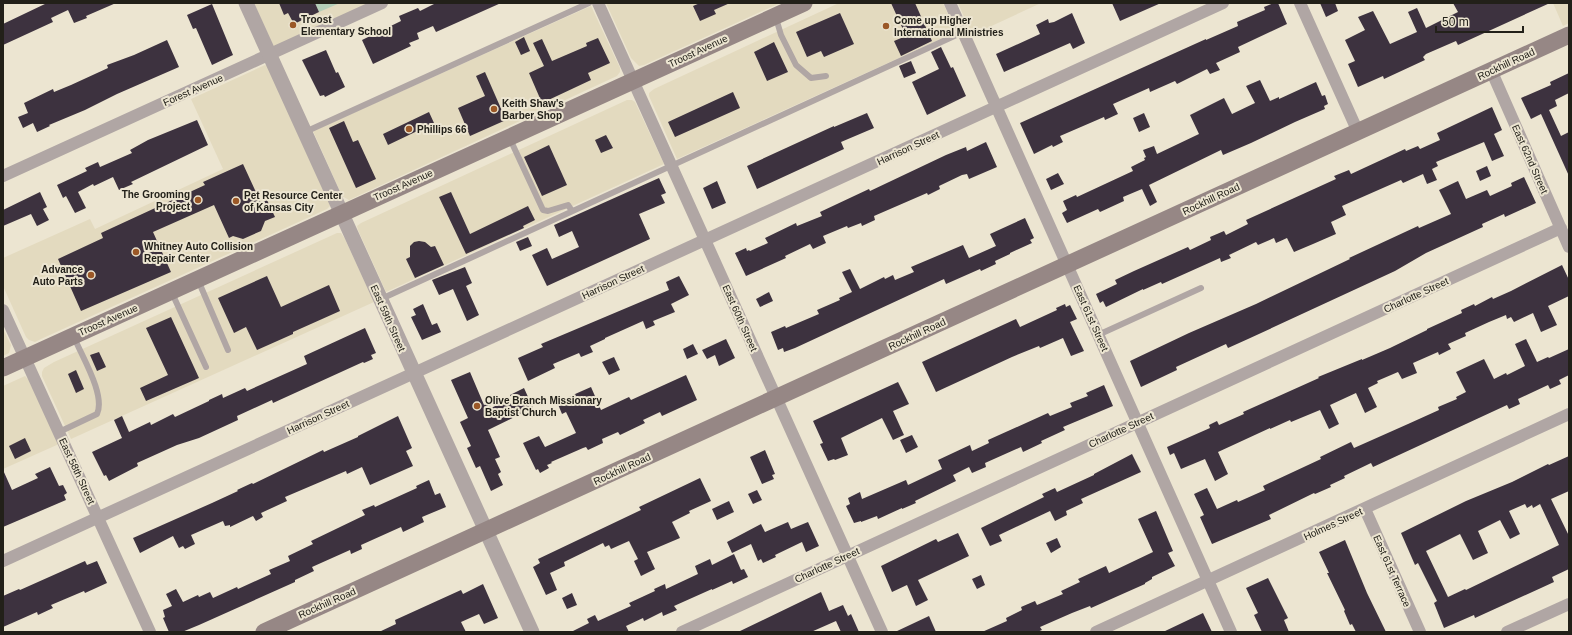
<svg xmlns="http://www.w3.org/2000/svg" width="1572" height="635" font-family="Helvetica,sans-serif">
	<style>
		.built { fill: #e3dabf }
		.green { fill: #b4cfb8 }
		.building { fill: #3d323f; fill-rule: evenodd }
		.lines { fill: none; stroke-linecap: round; stroke-linejoin: round }
		.service { stroke: #b0a6a4; stroke-width: 6 }
		.minor { stroke: #b0a6a4; stroke-width: 12 }
		.tertiary { stroke: #b0a6a4; stroke-width: 15 }
		.secondary { stroke: #968785; stroke-width: 17 }
		.poi-dot { fill: #9b5827; stroke: #ece5d1; stroke-width: 1.5 }
		.labels { text-anchor: middle; dominant-baseline: central; stroke-width: 4; stroke-linejoin: round; paint-order: stroke }
		.poi-label { font-size: 10px; font-weight: bold; fill: #222019; stroke: #ece5d1; text-anchor: start }
		.street-label { font-size: 10px; fill: #222019; stroke: #ece5d1 }
	</style>
	<rect width="100%" height="100%" fill="#ece5d1"/>
	<path class="built" d="M254 3H369L274 47Z
		M606 3H780L644 65 639 66 631 58Z
		M839 3H943L956 32 677 159 649 96V93L654 89Z
		M958 3H1041L972 35Z
		M1553 3H1569V23L1563 26Z
		M591 6 620 68V72L617 76 349 200 342 196 313 131Z
		M265 65 267 66 329 202 330 206 327 209 41 339 35 342 29 340 26 337 3 286V258L90 219 95 229 223 169 191 99Z
		M627 100H632L635 102 664 164 386 292 358 230 357 226 361 223Z
		M337 233H341L345 239 374 302 71 439 42 376V372L44 368 54 362Z
		M3 329 11 345 9 353 3 356Z
		M25 376 28 379 59 444 3 469V386Z"/>
	<path class="green" d="M315 3H340L319 12Z"/>
	<path class="building" d="M47 3H116L86 16 87 18 74 23 68 10 51 18 53 22 3 45V24Z
		M279 3H315L319 12 294 24 288 13 284 15Z
		M436 3H501L436 32 433 26 417 33 419 39 409 43 411 46 373 64 362 40 401 21 399 16 418 8 420 11Z
		M700 3H730L714 10 716 14 700 21 693 6Z
		M891 3H915L932 41 901 56 894 41 906 36Z
		M1112 3H1161L1120 21Z
		M1274 3H1278L1287 24 1238 47 1240 52 1216 63 1220 70 1210 74 1207 69 1177 84 1175 81 1150 92 1149 88 1113 104 1118 114 1105 120 1104 117 1060 136 1063 142 1053 147 1052 145 1034 154 1020 123 1206 39V40L1238 26 1237 22 1265 10 1264 7Z
		M1320 3H1335L1338 11 1326 17Z
		M1453 3H1550L1458 45 1456 41 1426 54 1423 57 1425 60 1384 79 1383 76 1358 87 1348 64 1355 61 1345 40 1365 30 1358 17 1373 11 1390 44 1417 32 1408 12 1417 8 1426 28 1458 12Z
		M212 4 233 55 212 65 196 28 193 29 187 15Z
		M840 13 854 44 824 57 821 51 807 57 796 32Z
		M1072 13 1085 43 1073 49 1070 43 1004 72 996 54 1040 34 1036 25 1048 19 1049 23 1054 22Z
		M524 37 530 51 521 55 515 42Z
		M598 38 610 63 588 73 591 80 542 103 529 73 544 66 533 43 542 39 552 61 587 46 586 43Z
		M167 40 179 67 117 94 85 110 49 125 50 126 37 132 33 123 23 128 18 117 28 113 24 103 53 89 54 92 71 85 108 68 107 65 134 55Z
		M774 42 788 72 767 81 754 52Z
		M941 47 951 68 953 67 966 96 927 115 912 82 939 69 931 52Z
		M326 50 336 73 338 72 345 87 325 97 324 95 320 96 302 60Z
		M911 61 916 73 904 78 899 66Z
		M485 72 506 120 470 136 458 108 485 96 476 76Z
		M1569 73V93L1555 100 1557 106 1549 110 1561 136 1569 132V176L1541 114 1531 119 1521 98 1551 85 1550 82Z
		M1260 80 1270 101 1279 97V99L1316 82 1322 96 1325 95 1328 104 1324 106 1325 109 1295 122 1251 143 1223 155 1221 150 1149 185 1157 202 1150 206 1142 189 1123 197 1124 201 1100 212 1098 209 1067 223 1062 213 1067 210 1063 201 1076 195 1077 197 1133 171 1131 167 1145 160 1144 158 1146 157 1143 150 1154 146 1157 154 1199 134 1190 115 1224 98 1232 114 1255 103 1246 86Z
		M733 92 740 108 675 137 668 122Z
		M1492 107 1502 130 1494 134 1504 156 1492 161 1484 142 1436 162 1438 166 1432 169 1437 180 1427 184 1423 174 1403 183 1401 180 1342 206 1346 215 1331 222 1336 234 1313 244 1294 252 1287 238 1276 243 1274 238 1258 245 1256 242 1229 255 1231 258 1221 262 1220 258 1162 284 1161 282 1143 290V289L1106 307 1103 301 1100 303 1096 294 1117 284 1115 280 1134 271 1188 247 1190 250 1211 240 1210 237 1224 231 1226 235 1248 224 1246 220 1336 179 1334 176 1349 170 1351 174 1405 149 1406 151 1418 146 1420 149 1440 140 1437 133Z
		M429 112 434 123 388 145 383 134Z
		M867 113 874 128 841 142 844 149 757 189 747 166 834 126V127Z
		M1144 113 1150 127 1139 132 1133 118Z
		M197 120 208 145 131 182 133 184 119 190 113 177 94 186 93 184 78 192 86 208 75 213 66 196 63 198 57 185 87 171 85 168 98 162 100 167 132 153 130 150 148 140Z
		M344 121 353 142 358 140 376 179 356 188 329 128Z
		M606 135 613 148 601 153 595 140Z
		M986 142 997 167 969 179 967 174 962 175 939 186 940 189 928 195 927 193 874 216 875 220 862 226 861 223 848 228 847 226 823 236 826 243 813 249 810 244 785 256 786 258 746 276 735 253 746 248 747 251 749 250 750 251 768 243 765 238 796 223 797 226 822 216 820 212 869 189 870 191 946 155 966 147 967 151Z
		M549 145 567 185 542 196 524 157Z
		M243 164 261 203 267 200 275 217 265 221 261 231 243 239 233 236 229 238 214 205 153 232 171 272 81 311 58 259 103 238 101 233 205 185 203 182Z
		M1487 166 1491 176 1480 181 1476 171Z
		M1058 173 1064 184 1051 190 1046 179Z
		M1524 177 1536 203 1505 217 1504 214 1482 224 1483 227 1426 253 1395 271 1248 339 1228 348 1226 344 1176 367 1177 370 1141 387 1130 361 1189 333 1256 304 1350 259 1349 258 1418 226 1419 228 1451 214 1439 190 1458 181 1466 199 1487 190 1490 196 1512 186 1511 183Z
		M659 178 666 193 661 195 665 203 639 214 650 239 547 286 532 255 547 248 552 259 579 247 572 231 559 237 554 225Z
		M717 181 726 203 712 209 703 188Z
		M40 192 47 207 43 209 49 220 37 226 31 214 3 226V210Z
		M451 192 470 234 528 206 535 220 523 226 524 228 466 254 439 197Z
		M1025 218 1034 238 1030 240 1032 243 1010 253V254L995 261 996 264 981 271 980 269 946 284 944 279 795 348 784 352 783 348 778 350 771 332 785 326 786 328 819 314 817 310 840 300 839 298 852 292 842 272 850 269 860 289 884 277 885 279 893 275 895 280 914 272 911 267 963 245 969 258 996 246 990 234Z
		M528 237 532 246 520 251 516 242Z
		M419 241 425 242 431 247 435 246 444 265 415 278 406 259 410 257V246L414 242Z
		M1562 265 1569 280V296L1548 306 1557 325 1541 332 1533 313 1514 322 1511 317 1507 319 1506 315 1489 322 1465 333 1466 336 1448 344 1451 349 1439 355 1438 352 1413 363 1417 373 1402 379 1398 372 1377 381 1378 383 1368 388 1377 407 1365 413 1356 393 1330 405 1339 424 1329 429 1320 410 1291 422 1290 420 1270 429V428L1218 452 1228 474 1215 481 1205 459 1181 469 1174 453 1170 455 1167 447 1210 428 1209 425 1217 421 1219 425 1244 414 1243 412 1319 378 1318 377 1362 359V360L1390 348 1427 330V329L1462 313 1461 310 1474 304 1475 306 1492 297 1493 299 1511 291Z
		M465 267 472 283 466 286 479 315 467 321 453 289 439 295 432 280Z
		M267 276 281 307 329 285 340 311 293 332V334L257 350 246 327 234 333 218 298Z
		M679 276 689 295 671 304 675 312 653 321 655 325 646 329 643 321 605 338V339L590 346 593 352 581 357 579 353 553 364 555 368 528 381 518 358 543 347 541 344 669 290 666 282Z
		M769 292 773 301 760 307 756 299Z
		M423 304 432 325 437 323 441 332 422 340 411 317 416 315 413 309Z
		M1065 304 1066 307 1070 305 1077 319 1070 322 1084 351 1071 356 1063 338 1040 348 1039 346 1012 357 936 392 922 362 1016 319 1020 327 1057 310 1056 308Z
		M171 317 199 378 146 401 140 388 168 375 146 328Z
		M365 328 376 353 371 355 373 359 364 363 363 362 273 403 272 400 237 416 238 420 199 438 177 445 137 463 138 466 109 481 106 475 104 476 92 452 122 438 114 420 122 416 129 432 150 422 151 425 173 414 175 417 209 401V400L222 394 223 398 245 388 247 391 307 364 304 356Z
		M726 339 735 358 719 366 715 355 707 359 702 350Z
		M1526 339 1537 362 1548 357 1549 358 1569 349V375L1559 380 1561 384 1550 389 1548 385 1518 399 1520 404 1509 409 1507 405 1373 467 1371 463 1344 476 1345 478 1330 485 1331 487 1315 494 1314 493 1269 515 1271 519 1212 544 1200 517 1204 515 1194 494 1207 488 1217 509 1237 500 1238 502 1265 490 1263 486 1321 459 1320 457 1351 442 1354 448 1408 424 1439 410 1438 407 1457 399 1456 397 1466 392 1456 372 1484 359 1494 379 1506 373 1507 375 1525 366 1515 344Z
		M693 344 698 354 687 359 683 349Z
		M99 352 106 367 97 371 90 355Z
		M614 357 620 370 609 375 602 362Z
		M76 370 84 389 76 393 68 374Z
		M470 372 484 405 489 403 491 408 512 398 510 395 524 388 533 408 488 430 500 457 495 459 501 472 498 474 503 485 491 491 480 466 476 468 467 448 471 446 460 422 468 418 451 380Z
		M686 375 697 400 662 416 660 412 643 420 645 423 620 435 618 432 602 439 603 443 588 450 586 447 583 448 551 462 552 463 547 465 549 468 540 473 538 469 536 470 523 443 539 436 545 447 576 433 566 412 562 414 557 402 591 387 601 410 629 397 631 400Z
		M898 382 909 404 893 411 904 435 893 440 882 418 841 438 848 455 835 460 834 459 828 461 820 444 823 443 813 421Z
		M1104 385 1113 406 1063 427 1065 430 1041 441 1042 443 1023 452 1021 447 985 463 986 467 972 473 969 467 953 475 956 481 915 501 916 503 902 509V508L878 519 877 516 861 522V521L854 523 846 506 850 504 848 498 860 492 862 499 906 480 908 485 942 469 938 460 970 445 972 451 989 443 988 440 1048 413 1050 416 1072 407 1070 403 1088 396 1086 393Z
		M398 416 412 448 406 451 413 466 370 485 362 467 347 474 346 471 285 497 287 501 261 513 263 517 256 521 253 516 230 527V525L225 526 223 521 191 535 195 544 185 549 183 546 179 548 173 536 140 553 133 538 212 503 238 491 237 490 252 483 253 484 323 450 324 452 358 437V436Z
		M912 435 918 447 906 453 900 440Z
		M25 438 31 451 15 459 9 446Z
		M765 450 775 474 772 475 774 479 762 484 750 457Z
		M1132 454 1141 472 1081 499 1083 503 1066 511 1067 515 1055 521 1050 511 999 535 1002 541 990 546 981 528 1044 497 1042 494 1055 488 1057 492 1094 475V474Z
		M1569 456V491L1551 499 1569 536V569L1552 577 1554 582 1541 588 1475 618 1474 615 1444 628 1434 603 1437 601 1418 563 1415 565 1401 533 1466 501 1512 482 1548 464 1549 465ZM1525 504 1527 508 1532 505 1533 508 1540 504 1559 545 1466 590 1465 589 1448 597 1426 551 1460 534 1473 560 1488 553 1478 531 1500 520 1510 539 1520 534 1509 511Z
		M50 467 59 486 63 485 67 493 64 495 66 500 3 527V470L12 490 38 478 35 474Z
		M700 478 711 501 689 511 690 513 672 522 680 538 647 552 655 569 641 576 634 561 638 559 629 541 611 549 609 545 605 547 603 543 564 562 565 566 550 573 557 590 546 595 533 567 540 563 538 559 641 510 639 507Z
		M429 480 435 495 440 493 446 507 422 517 424 522 403 532 401 527 361 545 362 549 351 554 350 550 312 567 314 571 295 580V582L199 625 182 632H169L163 618 165 617 163 610 172 606 166 594 176 589 183 602 198 595 199 597 210 592 213 598 237 587 238 589 271 574 269 570 290 561 288 556 313 544 311 541 365 515 362 510 374 505 375 507 417 488 416 486Z
		M757 490 762 500 753 504 748 494Z
		M729 501 734 512 717 520 712 509Z
		M1156 511 1173 551 1168 553 1175 566 1152 577V579L1145 583V584L1091 608 1090 606 1072 613 1040 627 1042 630 1037 632H982L1007 621 1006 618 1022 610 1021 607 1035 601 1037 605 1063 594 1061 591 1080 582 1078 579 1106 566 1109 573 1153 552 1138 519Z
		M788 522 791 529 808 522 819 546 806 552 802 542 775 555 776 557 763 563 761 559 758 561 751 544 732 553 727 542 761 524 765 532Z
		M958 533 969 556 918 580 928 600 916 606 907 585 892 592 881 566 936 539 938 542Z
		M1057 538 1061 547 1051 553 1046 543Z
		M1345 540 1367 593 1386 632H1356L1352 624 1350 625 1344 611 1345 610 1327 573H1329L1319 552Z
		M734 554 741 570 744 569 748 577 733 584 732 581 712 590V589L674 606 677 610 663 616 662 612 644 621 643 618 626 626 629 632H571L589 623 587 619 595 615 598 621 631 606 629 603 655 591 654 589 665 584 666 589 698 574 695 566 710 559 712 565Z
		M85 561 87 565 97 561 107 583 85 593 84 591 51 605 53 608 38 615 37 612 3 627V596L19 589 20 590Z
		M981 575 985 585 977 589 972 579Z
		M1268 578 1288 618 1284 620 1289 632H1262L1254 615 1258 613 1246 588Z
		M483 584 498 618 484 624 479 614 461 622 466 632H379L396 624 395 620 461 590 463 594Z
		M821 592 829 611 843 605 848 616 851 614 859 632H841L836 621 811 632H738Z
		M572 593 577 605 567 609 562 598Z
		M1203 613 1212 632H1163Z
		M929 616 936 632H895Z"/>
	<g class="lines">
		<path class="service" d="M776 18 781 35 796 65 811 78 826 76
			M305 132 589 3
			M510 139 543 210 548 211 568 205 572 211
			M198 280 228 350
			M172 293 206 367
			M381 299 963 32
			M1098 335 1201 288
			M59 432 97 414C106 395 81 355 74 337"/>
		<path class="minor" d="M598 3 882 632
			M950 3 1231 632
			M1300 3 1358 132
			M1491 70 1569 247
			M3 176 382 3
			M3 310 150 632
			M1365 509 1420 632
			M3 561 1223 3
			M682 632 1561 228
			M1096 632 1569 414
			M1507 632 1569 604"/>
		<path class="tertiary" d="M246 3 532 632"/>
		<path class="secondary" d="M3 368 804 3
			M264 632 1569 35"/>
	</g>
	<g class="poi-dot">
		<circle cx="293" cy="25" r="4"/>
		<circle cx="886" cy="26" r="4"/>
		<circle cx="494" cy="109" r="4"/>
		<circle cx="409" cy="129" r="4"/>
		<circle cx="198" cy="200" r="4"/>
		<circle cx="236" cy="201" r="4"/>
		<circle cx="136" cy="252" r="4"/>
		<circle cx="91" cy="275" r="4"/>
		<circle cx="477" cy="406" r="4"/>
	</g>
	<g class="labels">
		<g class="poi-label">
			<text x="301" y="19">Troost<tspan x="301" dy="12">Elementary School</tspan></text>
			<text x="894" y="20">Come up Higher<tspan x="894" dy="12">International Ministries</tspan></text>
			<text x="502" y="103">Keith Shaw's<tspan x="502" dy="12">Barber Shop</tspan></text>
			<text x="417" y="129">Phillips 66</text>
			<text x="190" y="194" text-anchor="end">The Grooming<tspan x="190" dy="12">Project</tspan></text>
			<text x="244" y="195">Pet Resource Center<tspan x="244" dy="12">of Kansas City</tspan></text>
			<text x="144" y="246">Whitney Auto Collision<tspan x="144" dy="12">Repair Center</tspan></text>
			<text x="83" y="269" text-anchor="end">Advance<tspan x="83" dy="12">Auto Parts</tspan></text>
			<text x="485" y="400">Olive Branch Missionary<tspan x="485" dy="12">Baptist Church</tspan></text>
		</g>
		<g class="street-label">
			<text transform="translate(698 51) rotate(-25)">Troost Avenue</text>
			<text transform="translate(1506 64) rotate(-25)">Rockhill Road</text>
			<text transform="translate(193 90) rotate(-24)">Forest Avenue</text>
			<text transform="translate(908 148) rotate(-25)">Harrison Street</text>
			<text transform="translate(1530 159) rotate(66)">East 62nd Street</text>
			<text transform="translate(403 185) rotate(-24)">Troost Avenue</text>
			<text transform="translate(1211 199) rotate(-25)">Rockhill Road</text>
			<text transform="translate(613 282) rotate(-25)">Harrison Street</text>
			<text transform="translate(1416 295) rotate(-25)">Charlotte Street</text>
			<text transform="translate(388 318) rotate(66)">East 59th Street</text>
			<text transform="translate(740 318) rotate(66)">East 60th Street</text>
			<text transform="translate(1091 318) rotate(66)">East 61st Street</text>
			<text transform="translate(108 320) rotate(-24)">Troost Avenue</text>
			<text transform="translate(917 334) rotate(-25)">Rockhill Road</text>
			<text transform="translate(318 417) rotate(-25)">Harrison Street</text>
			<text transform="translate(1121 430) rotate(-25)">Charlotte Street</text>
			<text transform="translate(622 469) rotate(-25)">Rockhill Road</text>
			<text transform="translate(77 471) rotate(65)">East 58th Street</text>
			<text transform="translate(1333 524) rotate(-25)">Holmes Street</text>
			<text transform="translate(827 565) rotate(-25)">Charlotte Street</text>
			<text transform="translate(1392 571) rotate(66)">East 61st Terrace</text>
			<text transform="translate(327 603) rotate(-24)">Rockhill Road</text>
		</g>
	</g>
	<rect width="1572" height="635" fill="none" stroke="#222019" stroke-width="8"/>
	<path d="M1436 26v6h87v-6" fill="none" stroke="#222019" stroke-width="2"/>
	<text x="1442" y="26" font-size="12" fill="#222019" stroke="#ece5d1" stroke-width="3" paint-order="stroke">50 m</text>
</svg>
